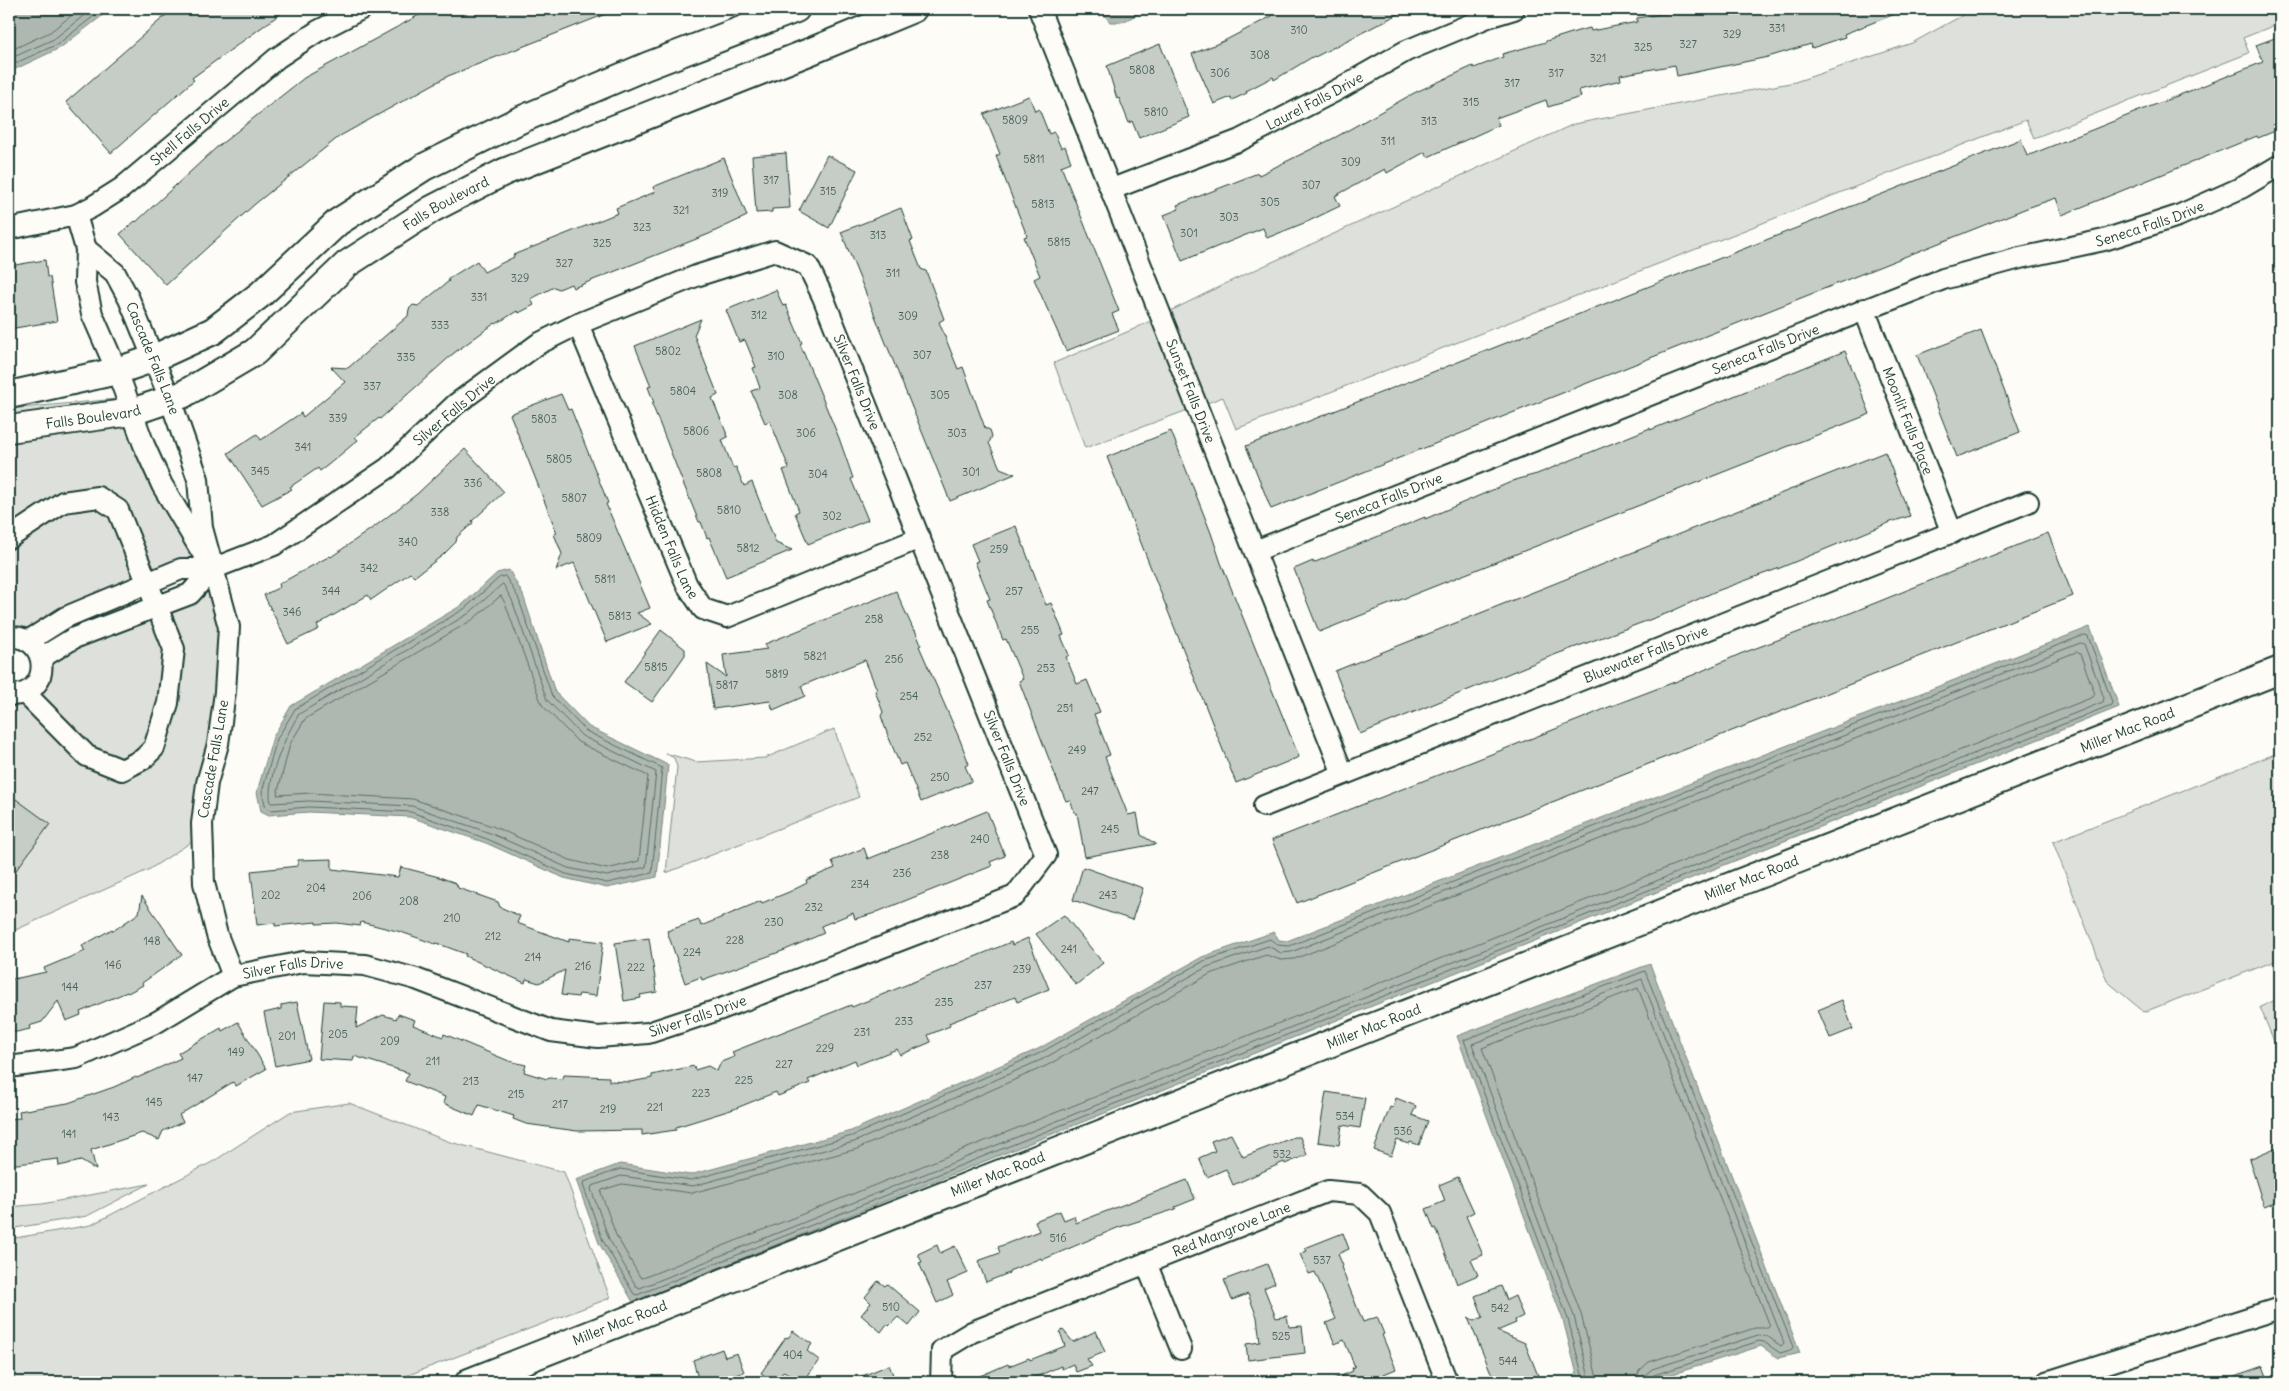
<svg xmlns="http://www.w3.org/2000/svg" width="2289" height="1391" font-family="Delius,sans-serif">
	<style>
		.green { fill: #dde0db; stroke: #7e8e88 }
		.water { fill: #aeb8b1; stroke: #75877f }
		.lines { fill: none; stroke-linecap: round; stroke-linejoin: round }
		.shore { stroke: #586e66; stroke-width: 1 }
		.building { fill: #c6cdc7; stroke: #1f3d34 }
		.minor-casing { stroke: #1f3d34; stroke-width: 24 }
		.tertiary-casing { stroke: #1f3d34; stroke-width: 30 }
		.minor { stroke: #fdfcf7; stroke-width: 20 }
		.tertiary { stroke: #fdfcf7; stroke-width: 26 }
		.labels { text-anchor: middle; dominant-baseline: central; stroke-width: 4; stroke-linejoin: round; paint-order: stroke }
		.number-label { font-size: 11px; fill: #496159 }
		.street-label { font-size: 14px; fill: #1f3d34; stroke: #fdfcf7 }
	</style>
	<rect width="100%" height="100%" fill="#fdfcf7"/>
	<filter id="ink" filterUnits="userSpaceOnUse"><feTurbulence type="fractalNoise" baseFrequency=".02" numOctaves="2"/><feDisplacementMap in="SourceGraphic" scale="10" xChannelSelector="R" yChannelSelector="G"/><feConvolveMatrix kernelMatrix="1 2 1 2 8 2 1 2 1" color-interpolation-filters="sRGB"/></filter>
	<g filter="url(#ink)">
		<path class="green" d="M1974 9H2280V23L2243 38 2249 53 2034 138 2026 120 1236 429 1223 397 1085 448 1054 363 1134 329 1233 280 1574 124 1795 82 1912 43Z
			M117 399 119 403 9 418V409Z
			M126 424 153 489 194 558 177 559 153 570 127 507 103 488 96 486 58 493 9 525V440Z
			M97 508 111 517 135 577 62 607 26 629 9 626V551L67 513Z
			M208 590 219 628 216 690 209 741 198 780 192 822 193 841 150 869 9 933V706L22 705 81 763 118 780H126L148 769 163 752 178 707 183 651 169 613 194 604Z
			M151 620 164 650 159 699 145 741 137 750 120 759 92 746 40 696 50 680 52 664 79 648Z
			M834 729 859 797 666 873 677 767 674 758 665 753 696 762 765 758Z
			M2280 752V959L2144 1012 2107 981 2053 842Z
			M2280 998V1056L2260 1007Z
			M349 1103 450 1142 564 1172 610 1298 390 1382H9V1239L91 1225 214 1161 290 1112Z
			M149 1184 87 1216 9 1229V1207L42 1204Z"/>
		<path class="water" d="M9 9H111L60 48 9 72Z
			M1099 9H1149L1122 22H1110Z
			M509 570 523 595 555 692 589 727 668 765 657 877 607 888 564 878 486 843 410 817 309 812 269 815 261 811 257 792 273 737 291 706 462 605 497 573Z
			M2090 627 2119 707 633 1302 599 1243 576 1180 620 1164 690 1175 851 1131 1038 1049 1202 957 1274 932 1279 940 1287 941Z
			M1650 964 1800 1353 1778 1358 1761 1346 1648 1382H1579L1563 1320 1457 1036Z"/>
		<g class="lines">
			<path class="shore" d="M9 51 50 32 80 9
				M9 59 54 39 92 9
				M9 66 58 44 103 9
				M505 576 518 597 552 696 586 731 662 768 652 873 607 883 566 874 487 839 411 812 309 807 271 810 266 808 262 792 277 739 295 709 464 609 499 578Z
				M503 584 512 600 547 700 582 736 656 772 646 867 607 876 568 868 490 833 412 806 309 801 271 803C265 780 287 733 299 714L468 614Z
				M501 596 505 603 542 705 578 742 648 776 639 861 607 869 570 860 492 826 413 799 310 793 277 795 290 744 305 719 472 620Z
				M2085 635 2088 636 2112 702 2111 705 637 1295 634 1294 603 1241 583 1185 584 1182 620 1169 691 1180 852 1136 1040 1053 1204 961 1270 939 1278 945 1289 946Z
				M2081 643 2084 644 2104 698 2103 702 640 1288 636 1286 609 1239 591 1189 592 1186 621 1176 693 1186 854 1142 1043 1059 1207 967 1268 946 1281 953 1291 952Z
				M2077 652 2080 654 2095 694 2093 697 643 1278 640 1277 616 1235 601 1193 602 1190 622 1184 692 1193 857 1149 1046 1066 1210 974 1266 955 1281 960 1294 959Z
				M1584 1382 1568 1319 1464 1040 1645 971 1793 1347 1791 1350 1780 1353 1764 1342 1759 1341 1654 1375 1650 1382
				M1590 1382 1574 1316 1472 1044 1642 979 1784 1343 1781 1346 1767 1336 1758 1335 1652 1369 1645 1375 1644 1382
				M1598 1382 1581 1314 1482 1048 1638 988 1770 1326 1768 1328H1755L1649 1362 1639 1371 1636 1382"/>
		</g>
		<path class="building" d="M173 9H287L192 78 194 80 111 153 66 102Z
			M430 9 616 10 448 76 340 136 255 204 166 285 120 234 135 221 136 222 216 148 304 78Z
			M1268 9H1408L1315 57 1314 56 1274 80 1273 77 1246 91 1247 93 1232 100 1231 97 1214 104 1192 54 1224 41 1272 16Z
			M1691 9 1905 10 1844 34 1845 37 1812 48 1811 44 1768 57 1677 76 1675 65 1620 75 1621 80 1579 90 1581 97 1548 107 1546 100 1496 118 1499 125 1428 157 1425 152 1387 173 1385 169 1335 196 1340 206 1309 221 1267 238 1263 228 1182 261 1164 215 1179 209 1177 205 1258 173 1259 175 1336 137 1414 93 1473 66 1474 68 1503 57 1502 54 1546 42V41L1578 31 1590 28 1591 31 1637 22V18Z
			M2280 36V129L2258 138 2257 136 2062 215 2056 198 2027 208 1271 509 1246 446 2021 139 2027 156 2139 111 2263 62 2256 45Z
			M1160 44 1189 117 1139 138 1132 121 1129 123 1119 98 1117 99 1107 66Z
			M1029 96 1035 111 1039 109 1049 134 1054 132 1061 148 1065 146 1071 162 1061 166 1119 311 1112 314 1119 330 1066 351 1034 279 1040 276 1024 237 1027 236 996 156 1000 154 984 114Z
			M786 153 790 208 772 209V212L756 213 752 156Z
			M827 155 857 170 829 228 799 211Z
			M724 158 747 216 709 234 573 288 571 284 559 289 554 287 531 299 534 305 519 313 517 311 496 324 495 323 454 353 380 419 379 418 355 437 358 440 328 465 320 471 318 468 290 487 292 489 262 505 228 453 257 434 261 440 301 413 303 417 345 382 331 367 348 368 408 316 409 309 413 305 418 306 449 281 448 279 477 261 484 272 514 257 513 255 618 213 616 208 655 192 653 187Z
			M901 208 913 240 910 241 921 269 926 271 944 319 939 322 958 369 963 367 985 428 990 430 992 436 989 443 1000 468 1015 474 950 501 841 232Z
			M45 260 47 277H50L57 321 9 329V281H11L9 266Z
			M776 290 783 306 786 305 802 343 800 344 839 438 853 478 851 479 868 520 808 544 795 513 799 511 783 470 789 468 770 421 765 423 751 391 760 388 753 368 756 367 745 340 739 342 726 310Z
			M701 319 694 335 718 395 712 398 728 437 722 440 733 468 736 467 744 486 752 482 776 543 792 550 726 577 709 537 707 538 701 522H699L677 468 652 404 654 403 648 387 651 386 635 346Z
			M1981 330 2020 432 1957 457 1917 355Z
			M1845 351 1870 414 1319 632 1294 569 1313 561V563L1425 517V519L1518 479 1537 474 1650 428V430Z
			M561 394 568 410 571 409 608 503 606 504 650 608 637 613 652 624 607 642 574 563 556 570 562 554 554 534 557 533 510 414Z
			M1171 431 1211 533 1221 563 1299 757 1236 783 1107 457Z
			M465 449 504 492 472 521 473 523 457 537 456 542 443 555 414 577 410 573 371 600 368 595 317 625 319 629 288 644 264 595 280 587 279 584 330 556 331 557 378 524 417 494Z
			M1885 452 1910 516 1891 522 1780 568 1714 592 1668 613 1554 655 1360 734 1335 671Z
			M1016 526 1046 605 1051 603 1064 635 1061 636 1069 655 1066 657 1077 684 1087 680 1100 712 1094 714 1110 755 1105 757 1128 815 1137 813 1141 835 1156 844 1085 857 1077 813H1075L1070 800 1066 801 1059 785 1019 681 1023 679 1006 639 1003 640 987 600 990 599 975 562 978 561 971 544Z
			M2048 533 2073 596 1297 903 1272 840 1581 719 1609 707 1693 675 1740 654 1853 612Z
			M896 591 914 631 915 630 921 645 919 646 960 740 969 764 965 766 972 781 921 802 905 763 900 765 887 733 881 716 883 712 875 691 877 690 865 660 801 686 805 696 773 710 770 701 713 709 707 664 726 677 723 655 767 649 765 644Z
			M661 630 685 649V655L652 702 624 682Z
			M9 794 50 824 9 880Z
			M987 811 1005 856 990 862 992 866 872 914 855 919 853 913 821 926 824 933 785 950 702 980 701 977 685 983 667 931 699 920 701 926 761 901 762 903 789 892 807 883 806 880 835 868 832 861 864 848 868 859Z
			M332 859V869L398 877 401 867 439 877 456 883 458 888 498 902 500 907 520 916 517 923 569 942V938L603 942 596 996 579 994 578 997 561 995 565 970 539 983 526 979 525 983 465 956 466 954 436 943 435 944 401 932 361 922 360 926 337 923 316 924V922L275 926V923L257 925 251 871 298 866V860Z
			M1083 867 1143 888 1132 920 1073 900Z
			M142 896 182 955 142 983 143 985 128 993 127 992 80 1012 81 1015 66 1021 58 1001 42 1022 29 1026 30 1029 12 1033 9 1017V980L46 972 44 968 85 951 82 946 112 929 113 931 139 913Z
			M1064 915 1103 963 1076 985 1036 934Z
			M649 938 657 992 640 995 641 998 624 1001 615 943Z
			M1028 938 1049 989 1017 1002 1015 997 949 1023 950 1026 928 1035 931 1042 900 1055 897 1049 857 1065 855 1060 808 1080 810 1083 778 1096 776 1092 734 1109 676 1127V1130L642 1135V1130L577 1131 526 1124 513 1119 514 1116 479 1105 474 1116 443 1103 445 1097 405 1081 409 1073 354 1056 353 1061 319 1059 324 1001 340 1002V1006L358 1007 356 1028 383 1015 396 1019 398 1014 415 1020 413 1025 443 1037 444 1034 509 1061 526 1065 524 1072 547 1079 550 1078 563 1079 564 1075 609 1077V1081L630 1082 652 1078V1075L694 1066 695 1070 708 1066 717 1071 721 1062 734 1057 732 1052 851 1005 852 1007 1011 942 1012 945Z
			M1842 1000 1853 1029 1830 1038 1818 1010Z
			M297 1002 309 1059 275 1066 264 1013 281 1009V1005Z
			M238 1022 266 1069 236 1086 233 1082 179 1115 183 1122 163 1131 159 1140 142 1133 91 1150 96 1170 81 1161 59 1166 58 1159 9 1165V1119L20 1118 19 1111 68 1103 114 1087 136 1077 137 1078 181 1058 178 1053 221 1028 222 1031Z
			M1326 1092 1365 1098 1360 1128 1342 1125 1339 1145 1318 1142Z
			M1396 1098 1416 1106 1412 1115 1428 1121 1419 1145 1410 1142 1409 1144 1397 1140 1391 1156 1374 1150 1390 1107 1393 1108Z
			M1231 1134 1243 1157 1294 1137H1300L1307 1155 1285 1164 1284 1162 1233 1185 1226 1169 1207 1177 1199 1158 1215 1151 1211 1141Z
			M2275 1148 2280 1163V1201L2264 1207 2249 1159Z
			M1458 1177 1474 1212 1466 1216 1483 1255 1471 1260 1478 1275 1457 1284 1436 1228 1434 1229 1426 1209 1445 1201 1439 1185Z
			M1187 1180 1195 1199 1175 1207 1176 1209 1117 1228 1042 1260 1041 1258 1009 1271V1273L986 1282 978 1261 1000 1253 998 1247 1039 1231 1035 1221 1060 1211 1064 1220 1074 1216 1076 1223Z
			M1343 1233 1349 1249 1338 1254 1343 1266 1341 1267 1363 1322 1377 1317 1384 1334 1382 1335 1396 1369 1384 1374 1388 1382H1327L1353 1371 1352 1368 1355 1367 1344 1340 1335 1344 1326 1323 1336 1319 1315 1272 1309 1274 1300 1254 1307 1251 1305 1248Z
			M937 1245 940 1253 955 1246 968 1273 947 1282 953 1295 937 1303 919 1263 922 1262 918 1254Z
			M1267 1264 1275 1283 1264 1288 1276 1318 1287 1316 1289 1327 1302 1326 1305 1353 1248 1360 1246 1344 1260 1342 1257 1317 1248 1294 1232 1300 1224 1280Z
			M878 1281 885 1286 887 1284 920 1312 909 1326 898 1317 889 1326 887 1324 881 1332 861 1315 871 1303 865 1297Z
			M1501 1286 1507 1300 1515 1296 1523 1316 1515 1320 1516 1323 1497 1331 1525 1343 1539 1378 1527 1382H1495L1468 1318 1474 1321 1483 1317 1475 1296Z
			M1063 1330 1073 1342 1096 1331 1105 1352 1087 1359 1092 1366 1076 1372 1073 1364 1062 1369 1061 1366 1024 1382H966L1008 1364 1009 1366 1029 1358 1030 1360 1065 1346 1060 1332Z
			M793 1331 812 1344 807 1351 819 1360 804 1381 797 1376 795 1378 784 1371 775 1382 761 1373 786 1337 788 1338Z
			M722 1349 725 1357 737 1353 744 1372 716 1382H699L693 1360Z
			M889 1365 896 1382H848Z
			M2263 1366 2269 1382H2223V1380Z"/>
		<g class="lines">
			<g class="minor-casing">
				<g id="minor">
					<path id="s1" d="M1039 9 1343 774"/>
					<path id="s2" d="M1112 189 1240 140 1339 89 1406 51 1488 17 1514 9"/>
					<path d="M76 215 86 249 85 282 92 314 117 371 144 445 162 485 202 552"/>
					<path id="s3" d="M9 229 76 215 92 207 122 188 277 58 318 31 361 9"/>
					<path id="s4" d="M86 249 115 273 129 299 170 399 198 479 202 528 229 627 225 692 218 744 207 783 202 824 204 883 217 935 233 976"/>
					<path id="s5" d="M1864 309 1952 533"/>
					<path id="s6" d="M578 324 687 585 703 609 727 617 920 538"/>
					<path d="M9 538 63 502 98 497 118 510 174 649 168 703 154 748 143 759 122 770 87 756 25 693"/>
					<path id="s7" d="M1255 551 1943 279 2020 258 2104 240 2178 216 2243 187 2280 165"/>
					<path d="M9 637C52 634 53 698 9 695"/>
					<path d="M41 658 74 638 190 594 212 569"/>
					<path id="s8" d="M1264 806 2028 502"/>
					<path id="s9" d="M9 1067 76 1058 157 1022 233 976 303 962 365 965 416 979 551 1031 598 1037 648 1033 721 1009 1015 896 1046 855 823 297 808 266 775 251 696 276 578 324 538 344 456 404 388 468 274 545 212 569H181L66 617 28 641"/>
					<path d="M1146 1263 1181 1349"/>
					<path id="s10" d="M941 1382 942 1350 972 1332 1328 1191 1360 1194 1380 1213 1447 1382"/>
					<path d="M2047 1382 2280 1308"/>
				</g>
			</g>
			<g class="tertiary-casing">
				<g id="tertiary">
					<path d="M9 395 117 371 152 359 213 331 261 294 338 222 424 167 520 120 647 66 796 9"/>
					<path id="s11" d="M9 429 132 412 182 395 255 352 347 264 432 209 504 172 809 52 913 9"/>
					<path id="s12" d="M469 1382 2280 670"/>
				</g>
			</g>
			<use href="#minor" class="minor"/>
			<use href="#tertiary" class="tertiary"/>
		</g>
	</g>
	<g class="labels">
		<g class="number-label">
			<text x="1777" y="28">331</text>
			<text x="1299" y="30">310</text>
			<text x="1732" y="34">329</text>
			<text x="1688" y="44">327</text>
			<text x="1643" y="47">325</text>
			<text x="1260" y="55">308</text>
			<text x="1598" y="58">321</text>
			<text x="1142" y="70">5808</text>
			<text x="1220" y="73">306</text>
			<text x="1556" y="73">317</text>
			<text x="1512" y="83">317</text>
			<text x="1471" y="102">315</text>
			<text x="1156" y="112">5810</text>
			<text x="1015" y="120">5809</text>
			<text x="1429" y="121">313</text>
			<text x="1388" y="141">311</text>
			<text x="1034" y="159">5811</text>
			<text x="1351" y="162">309</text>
			<text x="771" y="180">317</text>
			<text x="1311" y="185">307</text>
			<text x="828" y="191">315</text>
			<text x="720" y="193">319</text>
			<text x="1270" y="202">305</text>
			<text x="1043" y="204">5813</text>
			<text x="681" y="210">321</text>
			<text x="1229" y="217">303</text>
			<text x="642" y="227">323</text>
			<text x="1189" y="233">301</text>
			<text x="878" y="235">313</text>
			<text x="1059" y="242">5815</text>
			<text x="602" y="243">325</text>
			<text x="564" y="263">327</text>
			<text x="893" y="273">311</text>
			<text x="520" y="278">329</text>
			<text x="479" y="297">331</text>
			<text x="759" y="315">312</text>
			<text x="908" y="316">309</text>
			<text x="440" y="325">333</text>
			<text x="668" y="351">5802</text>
			<text x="922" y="355">307</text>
			<text x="776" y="356">310</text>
			<text x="406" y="357">335</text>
			<text x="372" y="386">337</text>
			<text x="683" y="391">5804</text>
			<text x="788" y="395">308</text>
			<text x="940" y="395">305</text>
			<text x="338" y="418">339</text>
			<text x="544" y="419">5803</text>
			<text x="696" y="431">5806</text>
			<text x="806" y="433">306</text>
			<text x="957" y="433">303</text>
			<text x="303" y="447">341</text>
			<text x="559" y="459">5805</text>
			<text x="260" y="471">345</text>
			<text x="971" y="472">301</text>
			<text x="709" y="473">5808</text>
			<text x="818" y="474">304</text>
			<text x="473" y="483">336</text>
			<text x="574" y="498">5807</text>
			<text x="729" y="510">5810</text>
			<text x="440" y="512">338</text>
			<text x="832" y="516">302</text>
			<text x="589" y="538">5809</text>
			<text x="408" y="542">340</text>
			<text x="748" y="548">5812</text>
			<text x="999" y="549">259</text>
			<text x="369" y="568">342</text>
			<text x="605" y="579">5811</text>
			<text x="331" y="591">344</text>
			<text x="1014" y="591">257</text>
			<text x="292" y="612">346</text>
			<text x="620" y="616">5813</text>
			<text x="874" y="619">258</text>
			<text x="1030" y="630">255</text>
			<text x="815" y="656">5821</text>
			<text x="894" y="659">256</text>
			<text x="656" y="667">5815</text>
			<text x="1046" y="668">253</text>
			<text x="777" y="674">5819</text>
			<text x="727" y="685">5817</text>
			<text x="909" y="696">254</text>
			<text x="1065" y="708">251</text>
			<text x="923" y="737">252</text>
			<text x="1077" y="750">249</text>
			<text x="940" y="777">250</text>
			<text x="1090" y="791">247</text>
			<text x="1110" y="829">245</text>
			<text x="980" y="839">240</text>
			<text x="940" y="855">238</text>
			<text x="902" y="873">236</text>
			<text x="860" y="884">234</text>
			<text x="316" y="888">204</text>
			<text x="271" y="895">202</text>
			<text x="1108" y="895">243</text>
			<text x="362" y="896">206</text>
			<text x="409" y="901">208</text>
			<text x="814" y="907">232</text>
			<text x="452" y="918">210</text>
			<text x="774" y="922">230</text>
			<text x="493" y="936">212</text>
			<text x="735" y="940">228</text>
			<text x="152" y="941">148</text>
			<text x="1069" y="949">241</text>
			<text x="692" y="952">224</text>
			<text x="533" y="957">214</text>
			<text x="113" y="965">146</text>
			<text x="583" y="966">216</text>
			<text x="636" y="967">222</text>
			<text x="1022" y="969">239</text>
			<text x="983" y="985">237</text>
			<text x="70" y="987">144</text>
			<text x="944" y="1002">235</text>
			<text x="904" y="1021">233</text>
			<text x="862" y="1032">231</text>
			<text x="338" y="1034">205</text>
			<text x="287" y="1036">201</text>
			<text x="390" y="1041">209</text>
			<text x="825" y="1048">229</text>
			<text x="236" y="1052">149</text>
			<text x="433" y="1061">211</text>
			<text x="784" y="1064">227</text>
			<text x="195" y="1078">147</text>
			<text x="744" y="1080">225</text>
			<text x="471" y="1081">213</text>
			<text x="701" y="1093">223</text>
			<text x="516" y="1094">215</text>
			<text x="154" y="1102">145</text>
			<text x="560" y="1104">217</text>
			<text x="655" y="1107">221</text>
			<text x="608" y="1109">219</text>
			<text x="1345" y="1116">534</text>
			<text x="111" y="1117">143</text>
			<text x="1403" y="1131">536</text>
			<text x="69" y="1134">141</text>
			<text x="1282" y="1154">532</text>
			<text x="1058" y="1238">516</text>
			<text x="1322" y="1260">537</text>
			<text x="891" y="1307">510</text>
			<text x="1500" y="1308">542</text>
			<text x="1281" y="1336">525</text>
			<text x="793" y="1355">404</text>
			<text x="1508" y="1361">544</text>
		</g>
		<g class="street-label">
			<text stroke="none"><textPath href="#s2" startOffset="221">Laurel Falls Drive</textPath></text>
			<text stroke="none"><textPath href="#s3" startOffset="210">Shell Falls Drive</textPath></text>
			<text stroke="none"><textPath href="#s11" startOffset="505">Falls Boulevard</textPath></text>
			<text stroke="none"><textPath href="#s7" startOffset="954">Seneca Falls Drive</textPath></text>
			<text stroke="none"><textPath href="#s7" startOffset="549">Seneca Falls Drive</textPath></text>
			<text stroke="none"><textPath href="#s4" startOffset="131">Cascade Falls Lane</textPath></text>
			<text transform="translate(857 382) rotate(68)">Silver Falls Drive</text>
			<text stroke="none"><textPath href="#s1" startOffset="411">Sunset Falls Drive</textPath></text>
			<text transform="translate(454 410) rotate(-40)">Silver Falls Drive</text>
			<text stroke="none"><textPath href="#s11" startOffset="85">Falls Boulevard</textPath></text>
			<text stroke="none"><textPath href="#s5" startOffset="120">Moonlit Falls Place</textPath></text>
			<text stroke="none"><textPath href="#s7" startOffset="144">Seneca Falls Drive</textPath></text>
			<text stroke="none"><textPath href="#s6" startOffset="242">Hidden Falls Lane</textPath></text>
			<text stroke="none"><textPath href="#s8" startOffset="411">Bluewater Falls Drive</textPath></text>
			<text stroke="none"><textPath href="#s12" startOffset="1782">Miller Mac Road</textPath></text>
			<text transform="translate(1007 758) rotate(68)">Silver Falls Drive</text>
			<text transform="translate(213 759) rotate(-80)">Cascade Falls Lane</text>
			<text stroke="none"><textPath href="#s12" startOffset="1378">Miller Mac Road</textPath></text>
			<text stroke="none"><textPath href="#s9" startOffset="306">Silver Falls Drive</textPath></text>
			<text stroke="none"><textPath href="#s9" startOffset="726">Silver Falls Drive</textPath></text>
			<text stroke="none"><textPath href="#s12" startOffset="972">Miller Mac Road</textPath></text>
			<text stroke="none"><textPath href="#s12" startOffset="568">Miller Mac Road</textPath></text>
			<text stroke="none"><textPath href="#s10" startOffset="346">Red Mangrove Lane</textPath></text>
			<text stroke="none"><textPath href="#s12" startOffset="162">Miller Mac Road</textPath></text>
		</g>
	</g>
	<rect width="2289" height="1391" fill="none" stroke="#fdfcf7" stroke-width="30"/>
	<rect x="15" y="15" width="2259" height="1361" fill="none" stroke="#1f3d34" stroke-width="2" filter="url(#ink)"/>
</svg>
